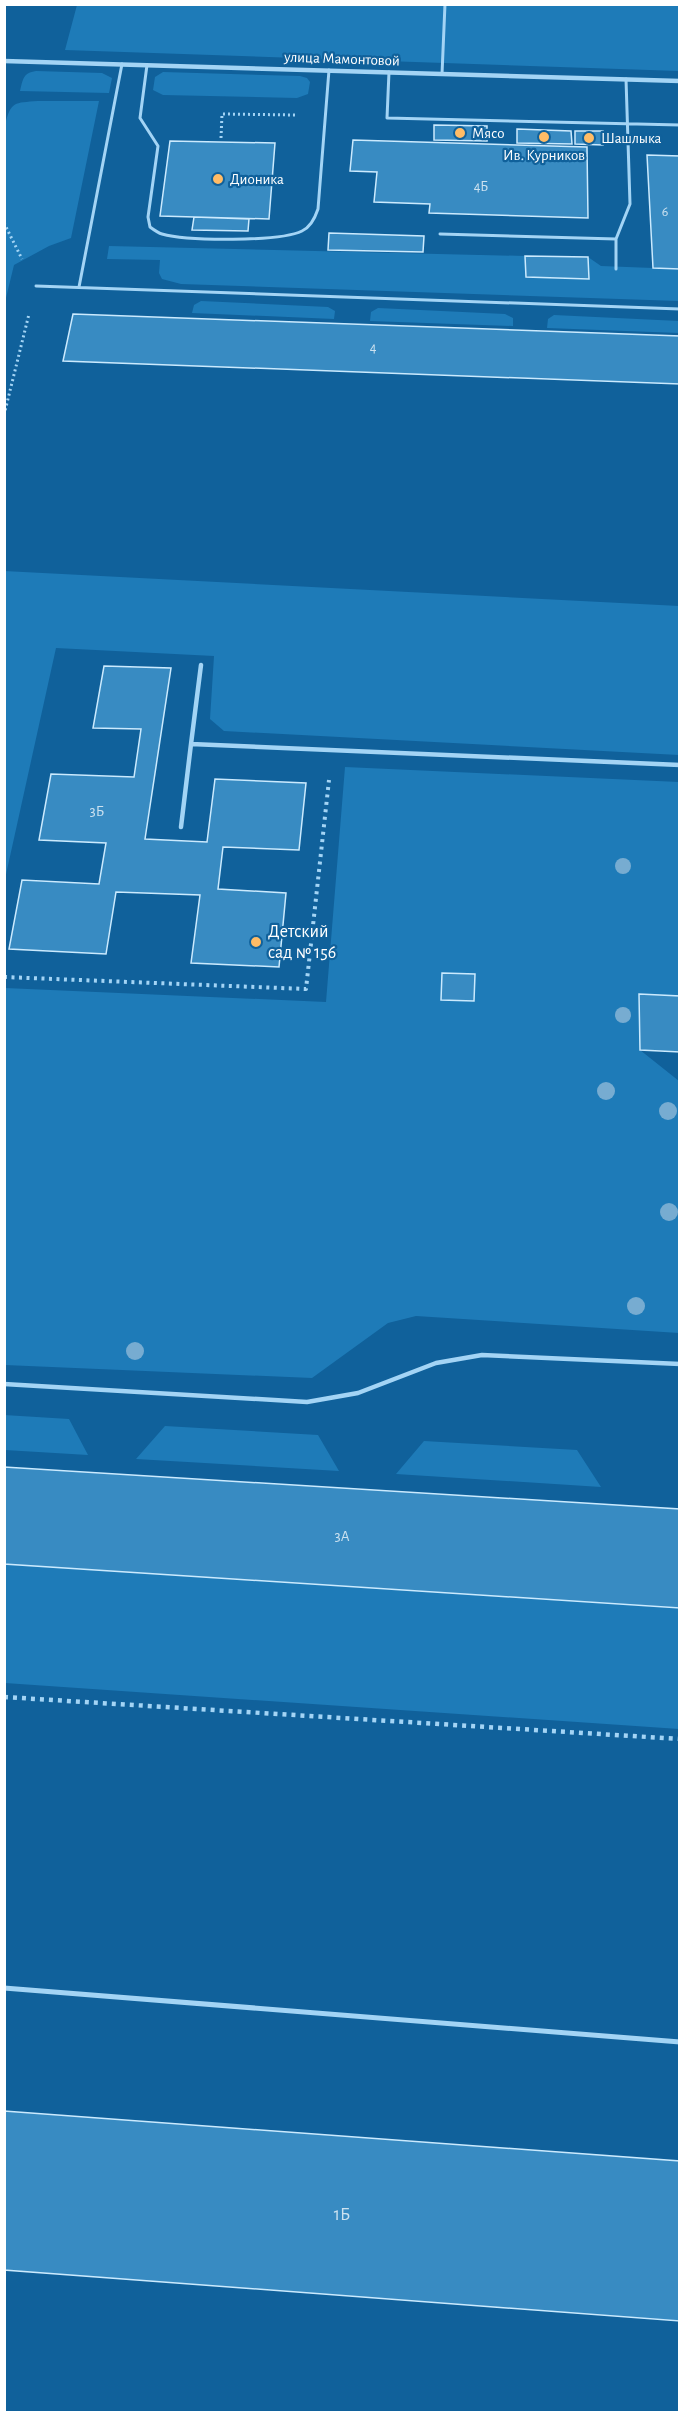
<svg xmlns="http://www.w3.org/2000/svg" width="684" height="2417" font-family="'Alegreya Sans',sans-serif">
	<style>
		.green { fill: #1e7bb8 }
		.building { fill: #388bc2; stroke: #cbeafe; stroke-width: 1.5 }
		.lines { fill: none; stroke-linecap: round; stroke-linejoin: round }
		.path-far2 { stroke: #a3d4f5; stroke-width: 3; stroke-dasharray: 2 3; stroke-linecap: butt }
		.path-far1 { stroke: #a3d4f5; stroke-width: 4; stroke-dasharray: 3 4.5; stroke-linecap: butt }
		.path { stroke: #a3d4f5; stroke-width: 4.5; stroke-dasharray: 4 5; stroke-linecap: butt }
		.service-far2 { stroke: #a3d4f5; stroke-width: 3 }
		.service-far1 { stroke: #a3d4f5; stroke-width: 4.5 }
		.service { stroke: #a3d4f5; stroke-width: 5 }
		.minor { stroke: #a3d4f5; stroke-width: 4.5 }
		.tree { fill: #77acd1 }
		.poi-dot { fill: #ffbc66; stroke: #10619b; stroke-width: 2 }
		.labels { text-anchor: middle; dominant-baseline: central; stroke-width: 4.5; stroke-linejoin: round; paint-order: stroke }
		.far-number-label { font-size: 14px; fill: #cde2f0 }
		.far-street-label { font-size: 15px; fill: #fff; stroke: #10619b }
		.far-poi-label { font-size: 15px; fill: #fff; stroke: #10619b; text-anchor: start }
		.number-label { font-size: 15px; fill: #cde2f0 }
		.poi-label { font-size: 18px; fill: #fff; stroke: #10619b; text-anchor: start }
		.near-number-label { font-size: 18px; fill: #cde2f0 }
	</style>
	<rect width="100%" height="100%" fill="#10619b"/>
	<path class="green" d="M77 5H679V71L65 50Z
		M36 71 102 73 112 78 109 93 20 91C23 79 23 73 36 71Z
		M163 72 300 76 307 78 310 82 308 94 297 98 163 95 153 90 155 77Z
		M38 101H99L71 238 49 246 14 265 5 302V125C11 101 14 103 38 101Z
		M109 246 525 256 526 277 589 279 588 257 601 266 679 269V301L181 284 162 279 159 273 160 260 107 259Z
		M201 301 328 307 335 311 334 319 192 313 194 305Z
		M378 308 505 314 513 318V326L370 321 371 312Z
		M554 315 679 321V333L547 328 548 319Z
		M4 571 679 606V755L224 731 210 719 214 656 56 648 5 879Z
		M345 767 679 782V996L639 994 640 1050 679 1081V1333L416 1316 388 1323 312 1378 5 1365V988L326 1002Z
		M4 1415 69 1419 88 1455 5 1450Z
		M165 1426 318 1435 339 1471 136 1459Z
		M424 1441 577 1450 601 1487 396 1474Z
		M4 1564 679 1608V1729L5 1683Z"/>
	<path class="building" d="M434 125 487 126V141L434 140Z
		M517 129 571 131 572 144 517 143Z
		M575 131H603V145L575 144Z
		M353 140 587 147 588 218 429 213 430 204 374 202 377 172 350 171Z
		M170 141 275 143 269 219 160 216Z
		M647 155 680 156V269L653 268Z
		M194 217 249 219 248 231 192 230Z
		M329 233 424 236 423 252 328 250Z
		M525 256 588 257 589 279 526 277Z
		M73 314 680 336V384L63 361Z
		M104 666 171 668 145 839 207 842 215 779 306 783 299 850 223 847 218 889 286 893 279 967 191 963 200 895 116 892 106 954 9 949 22 880 99 884 106 843 39 840 51 774 134 777 141 729 93 728Z
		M442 973 475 974 474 1001 441 1000Z
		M639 994 680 996V1052L640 1050Z
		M4 1467 680 1509V1608L4 1564Z
		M4 2111 680 2161V2321L4 2270Z"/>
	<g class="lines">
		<path class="path-far2" d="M221 138 222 114 296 115
			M4 223 22 259
			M4 415 29 314"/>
		<path class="path-far1" d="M4 977 306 989 329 780"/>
		<path class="path" d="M4 1697 680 1739"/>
		<path class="service-far2" d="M147 65 140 118 158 146 148 217 150 227C154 230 158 233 162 234 186 241 280 242 302 231 311 227 315 218 318 209L329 70
			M389 72 387 118 680 125
			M442 74 445 4
			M440 234 616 239
			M616 269V239L630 204 626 79
			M36 286 680 309
			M79 287 122 64"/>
		<path class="service-far1" d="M191 744 201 665
			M181 827 191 744 680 765
			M4 1384 307 1402 358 1393 436 1363 482 1355 680 1364"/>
		<path class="service" d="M4 1988 680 2042"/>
		<path class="minor" d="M4 61 680 81"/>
	</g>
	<g class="tree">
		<circle cx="623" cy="866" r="8"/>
		<circle cx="623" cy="1015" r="8"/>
		<circle cx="606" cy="1091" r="9"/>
		<circle cx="668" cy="1111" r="9"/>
		<circle cx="669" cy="1212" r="9"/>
		<circle cx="636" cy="1306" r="9"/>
		<circle cx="135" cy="1351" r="9"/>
	</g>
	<g class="poi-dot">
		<circle cx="460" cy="133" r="6"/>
		<circle cx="544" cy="137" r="6"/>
		<circle cx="589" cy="138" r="6"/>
		<circle cx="218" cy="179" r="6"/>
		<circle cx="256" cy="942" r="6"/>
	</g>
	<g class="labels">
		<g class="far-number-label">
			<text x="481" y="187">4Б</text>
			<text x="665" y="212">6</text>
			<text x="373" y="348">4</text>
		</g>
		<g class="far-street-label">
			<text transform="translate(342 59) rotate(2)">улица Мамонтовой</text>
		</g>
		<g class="far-poi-label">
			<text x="472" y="133">Мясо</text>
			<text x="601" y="138">Шашлыка</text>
			<text x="544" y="155" text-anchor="middle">Ив. Курников</text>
			<text x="230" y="179">Дионика</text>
		</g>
		<g class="number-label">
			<text x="97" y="811">3Б</text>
			<text x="342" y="1536">3А</text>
		</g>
		<g class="poi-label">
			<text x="268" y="932">Детский<tspan x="268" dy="21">сад № 156</tspan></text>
		</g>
		<g class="near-number-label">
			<text x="342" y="2215">1Б</text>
		</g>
	</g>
	<rect width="684" height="2417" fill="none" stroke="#ffffff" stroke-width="12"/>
</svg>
